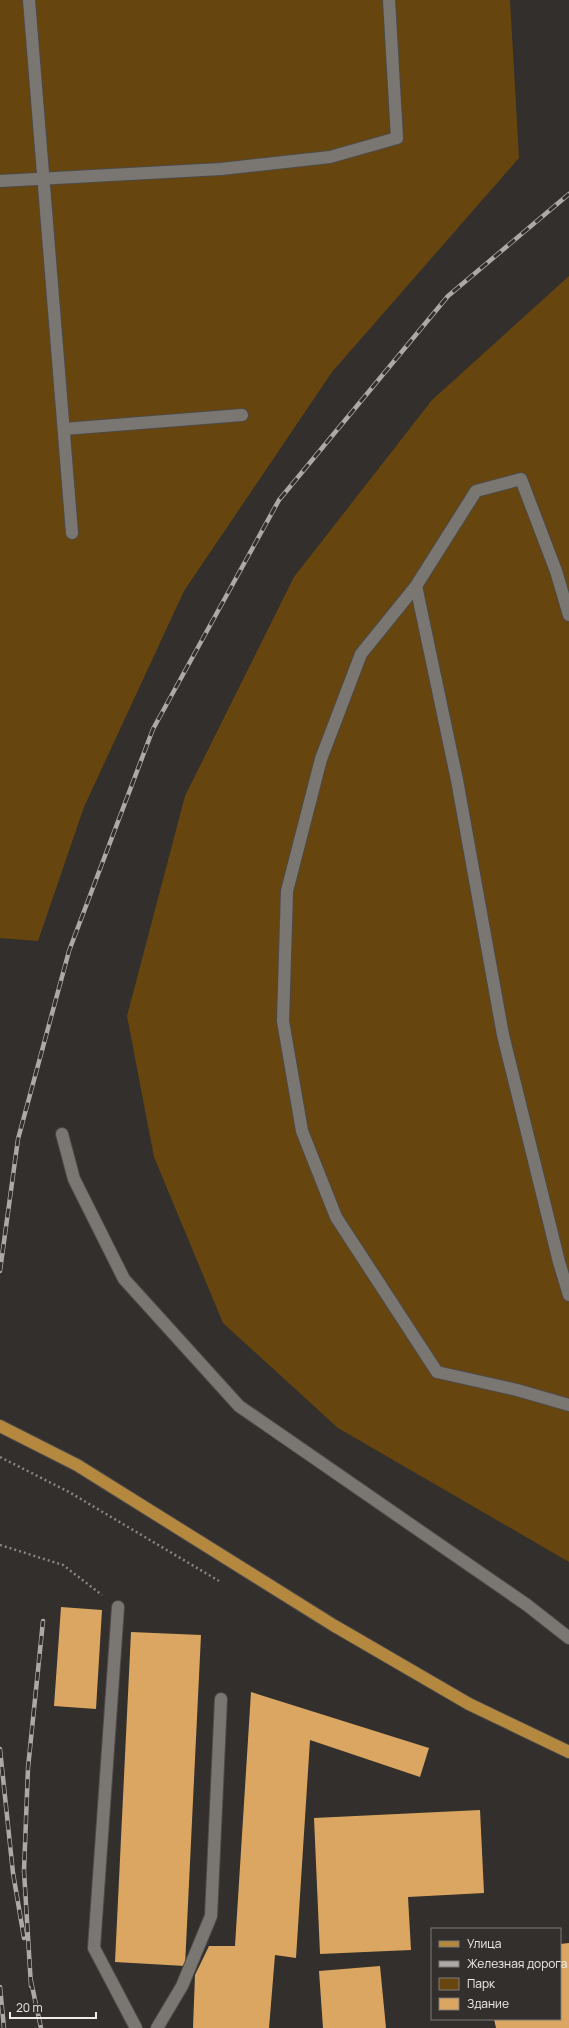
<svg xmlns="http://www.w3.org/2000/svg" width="569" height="2028" font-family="Manrope,sans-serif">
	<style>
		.green { fill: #67450e }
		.building { fill: #dba661 }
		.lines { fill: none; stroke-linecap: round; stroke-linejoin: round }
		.lane-casing { stroke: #4d4a48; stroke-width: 14 }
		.street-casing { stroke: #4d4a48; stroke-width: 14 }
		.primary-casing { stroke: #4d4a48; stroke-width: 14 }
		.path { stroke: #888683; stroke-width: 2.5; stroke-dasharray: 2 3; stroke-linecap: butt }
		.lane { stroke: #7a7773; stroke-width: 12 }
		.street { stroke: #7a7773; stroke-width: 12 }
		.primary { stroke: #b58840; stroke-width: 12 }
		.rail-casing { stroke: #aca9a7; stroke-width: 4.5 }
		.rail { stroke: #322f2c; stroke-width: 3; stroke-dasharray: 9; stroke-linecap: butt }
	</style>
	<rect width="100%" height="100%" fill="#322f2c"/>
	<path class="green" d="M0 0H510L519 158 332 372 184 591 84 807 38 941 0 938Z
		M569 276V1562L338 1428 223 1323 154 1157 127 1016 185 796 294 577 432 400Z"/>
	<path class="building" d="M61 1607 102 1610 96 1709 54 1706Z
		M131 1632 201 1635 185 1966 115 1962Z
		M251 1692 429 1748 420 1777 310 1740 296 1958 275 1955 269 2028H193L195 1975 209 1946H235Z
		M480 1810 484 1893 408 1897 411 1950 320 1954 314 1818Z
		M569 1943V2028H496L494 2019H560V1944Z
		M380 1966 386 2028H323L319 1971Z"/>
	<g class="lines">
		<g class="lane-casing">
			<path id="lane" d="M29 0 72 533
				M0 181 221 169 330 157 397 138 389 0
				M64 429 242 415
				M416 586 457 780 503 1035 559 1262 569 1295
				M569 615 556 571 521 479 476 491 416 586 361 654 321 759 287 891 283 1021 302 1131 336 1217 437 1372 517 1390 569 1405
				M94 1948 118 1607
				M157 2028 182 1986 211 1916 221 1699"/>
		</g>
		<g class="street-casing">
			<path id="street" d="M62 1134 74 1179 124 1279 239 1406 527 1605 569 1638
				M94 1948 136 2028"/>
		</g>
		<g class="primary-casing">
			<path id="primary" d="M0 1426 77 1465 333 1625 469 1704 569 1752"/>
		</g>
		<path class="path" d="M0 1457 69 1492 219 1581
			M0 1545 63 1565 102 1595"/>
		<use href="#lane" class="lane"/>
		<use href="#street" class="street"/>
		<use href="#primary" class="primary"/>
		<g class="rail-casing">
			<path id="rail" d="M0 1271 18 1139 69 951 153 729 279 500 448 296 569 194
				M0 1749 13 1873 24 1938
				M31 1981 41 2028
				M31 1986 24 1871 28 1768 43 1621
				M0 1987 4 2028"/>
		</g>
		<use href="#rail" class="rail"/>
	</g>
	<rect x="431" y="1928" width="130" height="92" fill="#322f2c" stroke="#7e7b78"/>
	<rect x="439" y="1941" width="20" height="6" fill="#b58840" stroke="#7e7b78"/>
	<text x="467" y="1948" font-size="12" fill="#efedeb">Улица</text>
	<rect x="439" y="1961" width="20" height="6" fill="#aca9a7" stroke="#7e7b78"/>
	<text x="467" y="1968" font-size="12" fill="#efedeb">Железная дорога</text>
	<rect x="439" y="1978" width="20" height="12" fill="#67450e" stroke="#7e7b78"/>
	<text x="467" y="1988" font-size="12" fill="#efedeb">Парк</text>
	<rect x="439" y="1998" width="20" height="12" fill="#dba661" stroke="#7e7b78"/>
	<text x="467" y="2008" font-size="12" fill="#efedeb">Здание</text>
	<path d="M10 2012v6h86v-6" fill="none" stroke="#efedeb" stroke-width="2"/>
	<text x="16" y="2012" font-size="12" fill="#efedeb" stroke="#322f2c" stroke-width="3" paint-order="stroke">20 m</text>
</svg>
